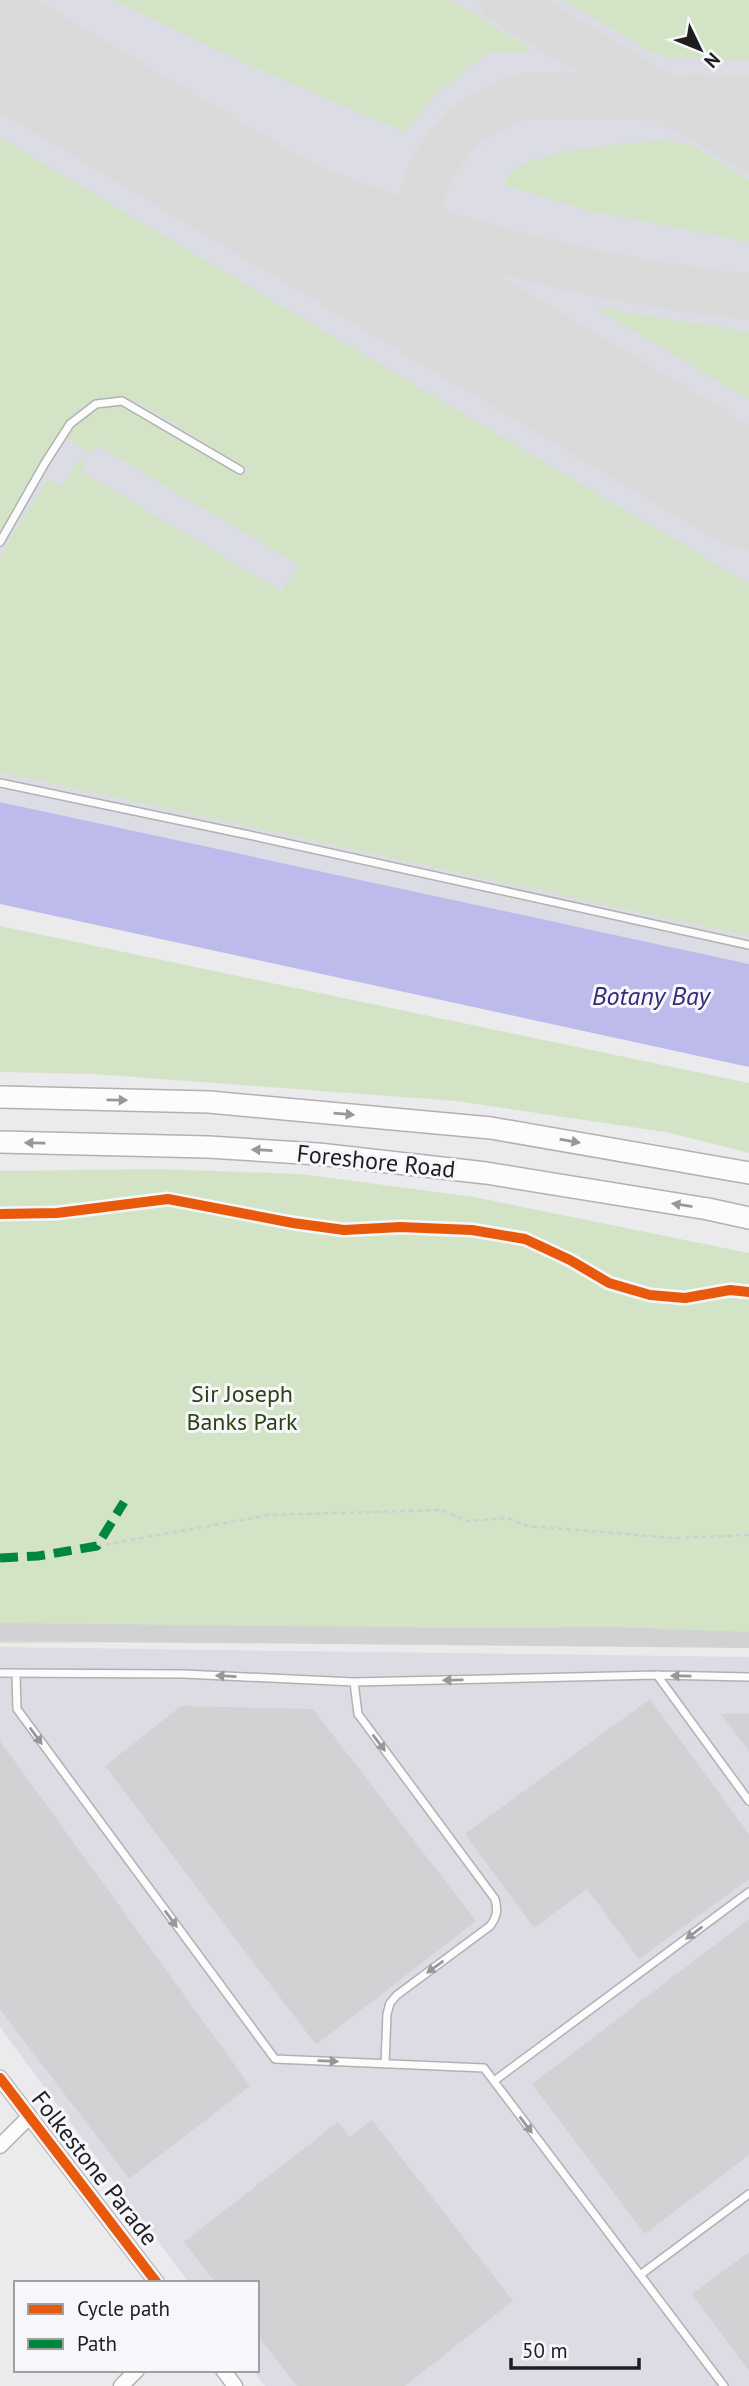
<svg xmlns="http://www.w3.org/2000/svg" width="749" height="2386" font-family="'PT Sans',sans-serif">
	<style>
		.built { fill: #dcdde4 }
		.green { fill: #d3e4c6 }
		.water { fill: #bcbbeb }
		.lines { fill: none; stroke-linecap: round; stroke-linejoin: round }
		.taxiway { stroke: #dadadb; stroke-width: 46 }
		.runway { stroke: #dadadb; stroke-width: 116 }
		.building { fill: #d2d2d4 }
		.lane-casing { stroke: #b1b1b2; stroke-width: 10 }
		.street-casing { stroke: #b1b1b2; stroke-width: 17 }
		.primary-casing { stroke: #b1b1b2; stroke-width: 24 }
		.path { stroke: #cfcfd0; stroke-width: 2.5; stroke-dasharray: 5 3.5; stroke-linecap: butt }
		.lane { stroke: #fcfcfc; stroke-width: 7 }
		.street { stroke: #fcfcfc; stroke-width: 14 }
		.primary { stroke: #fcfcfc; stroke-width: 21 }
		.quiet { stroke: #00873e; stroke-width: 9; stroke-dasharray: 18 9; stroke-linecap: butt }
		.cycleway-casing { stroke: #f7f7fb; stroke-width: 15 }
		.cycleway { stroke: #e8590c; stroke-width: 10 }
		.oneway { fill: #989899 }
		.labels { text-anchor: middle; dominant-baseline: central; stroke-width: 6; stroke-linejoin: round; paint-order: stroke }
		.street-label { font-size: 24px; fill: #1e1e20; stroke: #f7f7fb }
		.park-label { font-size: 24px; fill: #2c4215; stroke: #f7f7fb }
		.water-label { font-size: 26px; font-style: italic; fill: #362b77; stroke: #f7f7fb }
	</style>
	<rect width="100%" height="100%" fill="#ebebed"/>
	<path class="built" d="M0 0H749V964L0 802Z
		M0 1647 749 1657V2386H265L253 2370H257V2283H189L0 2027Z"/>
	<path class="green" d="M114 0H450L531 48 521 53 489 52 434 95 404 132 225 54Z
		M562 0H749V60L666 57 648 50Z
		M0 138 749 584V936L0 772V557L46 481 52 480 63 486 80 459 87 463 82 472 282 592 299 565 97 445 92 453 67 438C85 413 99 401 130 408L244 475 248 469 143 405C112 392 94 395 70 418L0 536Z
		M658 140 689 144 749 180V242L591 211 505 185C506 182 507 178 509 175 531 149 624 144 658 140Z
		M595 307 749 332V400Z
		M0 926 749 1083V1153L665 1132 456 1101 93 1074 0 1072Z
		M157 1169 301 1174 474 1197 749 1253V1647L238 1642 0 1643V1171Z"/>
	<path class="water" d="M0 802 749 964V1067L0 904Z"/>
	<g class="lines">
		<path class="taxiway" d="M502 0 749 148
			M0 41C93 87 186 137 282 176 431 237 589 280 749 297
			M552 374C521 356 467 331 446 304 385 224 433 117 527 96L749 98"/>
		<path class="runway" d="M0 45 749 492"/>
	</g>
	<path class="building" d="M0 1623 475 1628 613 1627 749 1632V1648L0 1641Z
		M650 1699 749 1834V1879L639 1959 587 1889 534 1928 465 1834Z
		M181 1706 313 1709 476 1921 316 2045 105 1766Z
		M721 1714H749V1751Z
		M0 1741 250 2086 129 2179 0 2009Z
		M749 1919V2155L645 2234 532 2084Z
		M372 2120 513 2301 405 2386H297L257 2335V2283H216L184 2242 338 2122 349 2137Z
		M749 2252V2371L692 2294Z"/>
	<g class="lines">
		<g class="lane-casing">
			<path id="lane" d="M0 542 45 463 70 424 96 404 122 401 240 470
				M0 783 249 835 749 945
				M0 1673 184 1674 354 1682 657 1675 749 1677
				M16 1674 17 1709 275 2059 484 2068 724 2386
				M657 1675 749 1801
				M354 1682 358 1714 495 1899C498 1910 497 1917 490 1926L397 1995 390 2003 387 2014 385 2064
				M494 2081 749 1892
				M640 2275 749 2194"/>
		</g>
		<g class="street-casing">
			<path id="street" d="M0 2078 157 2283
				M0 2146 29 2117
				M223 2370 235 2386
				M121 2386 137 2370"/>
		</g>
		<g class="primary-casing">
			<path id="primary" d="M0 1097 209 1102 491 1128 749 1173
				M0 1142 208 1147 318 1154 486 1173 708 1209 749 1218"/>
		</g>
		<path class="path" d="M97 1546 269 1515 442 1510 467 1521 508 1518 527 1526 674 1538 749 1535"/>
		<use href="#lane" class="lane"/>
		<use href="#street" class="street"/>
		<use href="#primary" class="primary"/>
		<path class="quiet" d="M0 1558 38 1556 97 1546 124 1502"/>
		<g class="cycleway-casing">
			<path id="cycleway" d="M0 1214 57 1213 168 1199 293 1223 344 1230 400 1227 472 1230 525 1239 570 1260 609 1283 650 1295 685 1298 730 1290 749 1292
				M0 2078 157 2283"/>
		</g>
		<use href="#cycleway" class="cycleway"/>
	</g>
	<defs><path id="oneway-solid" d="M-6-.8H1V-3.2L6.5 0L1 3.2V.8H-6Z" transform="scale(1.75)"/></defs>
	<g class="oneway">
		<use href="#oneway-solid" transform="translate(117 1100) rotate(1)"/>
		<use href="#oneway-solid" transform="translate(344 1114) rotate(5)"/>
		<use href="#oneway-solid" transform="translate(570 1141) rotate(10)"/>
		<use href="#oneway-solid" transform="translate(35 1143) rotate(-179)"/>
		<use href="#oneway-solid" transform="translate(262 1150) rotate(-177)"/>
		<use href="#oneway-solid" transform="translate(682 1205) rotate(-171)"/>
		<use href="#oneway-solid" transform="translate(226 1676) rotate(-177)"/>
		<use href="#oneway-solid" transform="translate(681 1676) rotate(-179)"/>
		<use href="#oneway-solid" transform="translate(453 1680) rotate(179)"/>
		<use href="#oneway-solid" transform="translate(36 1736) rotate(54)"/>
		<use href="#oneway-solid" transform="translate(379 1743) rotate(53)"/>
		<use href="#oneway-solid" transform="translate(171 1919) rotate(54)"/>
		<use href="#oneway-solid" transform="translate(694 1933) rotate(143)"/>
		<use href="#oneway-solid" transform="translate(435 1967) rotate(144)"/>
		<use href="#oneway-solid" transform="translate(328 2061) rotate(2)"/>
		<use href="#oneway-solid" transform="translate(526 2125) rotate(53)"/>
	</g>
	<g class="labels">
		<g class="street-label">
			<text transform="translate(376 1161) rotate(6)">Foreshore Road</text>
			<text transform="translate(95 2168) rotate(52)">Folkestone Parade</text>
		</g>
		<g class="park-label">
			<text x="242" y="1393">Sir Joseph<tspan x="242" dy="28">Banks Park</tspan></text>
		</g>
		<g class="water-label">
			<text x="651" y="995">Botany Bay</text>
		</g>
	</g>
	<rect x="14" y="2281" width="245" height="91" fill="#f7f7fb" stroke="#a0a0a3" stroke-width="2"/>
	<rect x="28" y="2304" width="35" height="10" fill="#e8590c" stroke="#a0a0a3" stroke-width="2"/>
	<text x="77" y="2316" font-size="21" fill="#1e1e20">Cycle path</text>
	<rect x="28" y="2339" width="35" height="10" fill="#00873e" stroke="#a0a0a3" stroke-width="2"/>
	<text x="77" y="2351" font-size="21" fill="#1e1e20">Path</text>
	<g transform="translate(700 49) rotate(133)" stroke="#f7f7fb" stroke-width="5" paint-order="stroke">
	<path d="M0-5L12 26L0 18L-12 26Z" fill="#1e1e20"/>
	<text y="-10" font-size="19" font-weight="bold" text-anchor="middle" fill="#1e1e20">N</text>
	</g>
	<path d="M511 2358v10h128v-10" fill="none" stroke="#1e1e20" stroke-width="3.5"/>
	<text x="522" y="2358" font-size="21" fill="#1e1e20" stroke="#f7f7fb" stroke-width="5" paint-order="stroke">50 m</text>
</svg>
